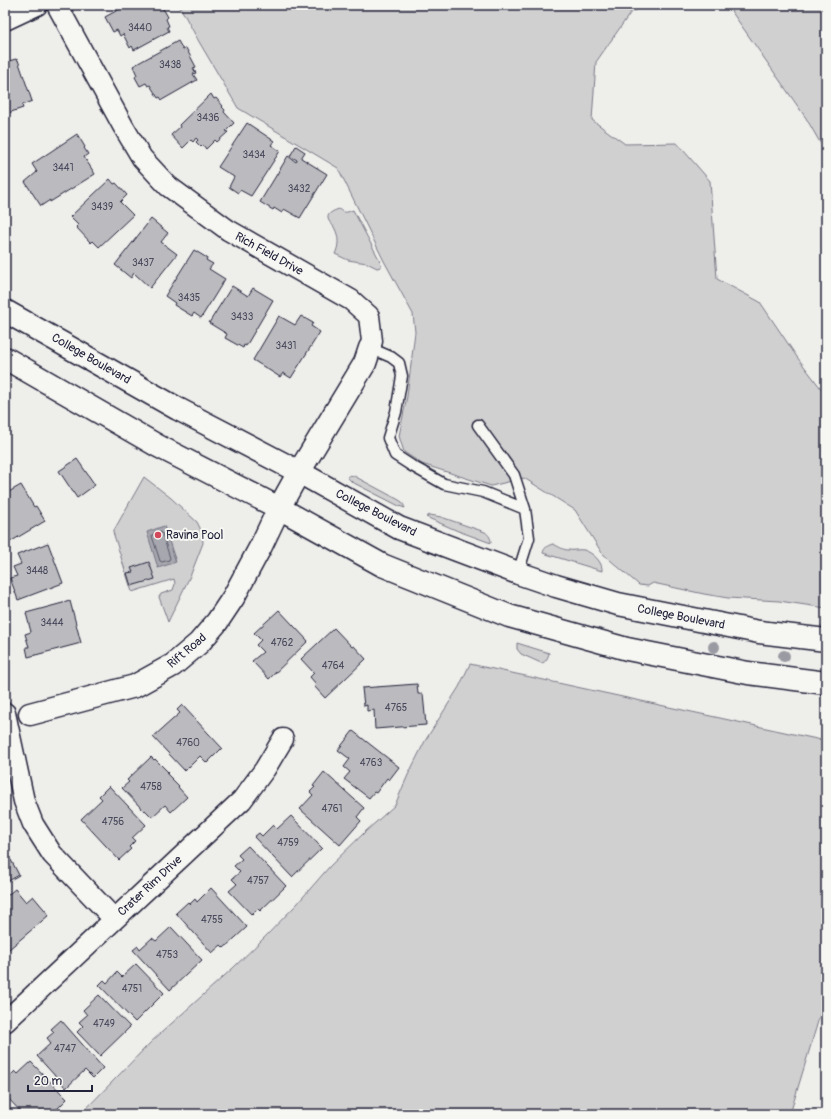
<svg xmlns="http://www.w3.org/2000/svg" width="831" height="1119" font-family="Pangolin,sans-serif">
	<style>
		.green { fill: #d0d0d1; stroke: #797986 }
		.water { fill: #a7a7af; stroke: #727281 }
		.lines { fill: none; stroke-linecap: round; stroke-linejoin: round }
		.shore { stroke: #575769; stroke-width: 1 }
		.building { fill: #bbbbbf; stroke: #22223b }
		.service-casing { stroke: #22223b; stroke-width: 13 }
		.minor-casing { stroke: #22223b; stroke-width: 23 }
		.tertiary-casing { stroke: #22223b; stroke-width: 25 }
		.primary-casing { stroke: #22223b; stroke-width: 25 }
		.service { stroke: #f6f6f2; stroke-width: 10 }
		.minor { stroke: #f6f6f2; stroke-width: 20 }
		.tertiary { stroke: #f6f6f2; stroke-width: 22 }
		.primary { stroke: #f6f6f2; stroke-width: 22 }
		.tree { fill: #9a9aa3 }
		.poi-dot { fill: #d1495b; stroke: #f6f6f2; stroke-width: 1.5 }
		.labels { text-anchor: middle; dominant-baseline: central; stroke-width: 4; stroke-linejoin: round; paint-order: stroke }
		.number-label { font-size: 10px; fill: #48485c }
		.street-label { font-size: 12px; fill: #22223b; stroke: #f6f6f2 }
		.poi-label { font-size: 12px; fill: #22223b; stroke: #f6f6f2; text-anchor: start }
	</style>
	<rect width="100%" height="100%" fill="#eeeeeb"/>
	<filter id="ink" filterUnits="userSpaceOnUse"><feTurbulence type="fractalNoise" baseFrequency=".025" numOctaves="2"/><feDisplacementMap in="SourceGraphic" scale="8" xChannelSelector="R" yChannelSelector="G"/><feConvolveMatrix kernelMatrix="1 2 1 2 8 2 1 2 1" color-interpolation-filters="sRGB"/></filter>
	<g filter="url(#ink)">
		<path class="green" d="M179 5H650L631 12 596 62 592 120 625 144 677 143 710 181 717 279 760 302 797 357 826 395V608L779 601 728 598 704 594 653 583 648 586 639 585 602 553 575 510 524 478 491 486 422 464 404 452 399 436 407 396 415 332 413 314 384 261 338 168 238 108 198 40Z
			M727 5H826V153L806 118Z
			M339 209C343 214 348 212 353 210L380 261 381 264V267L377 268 367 263 348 260 335 254C339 246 339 237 335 229 334 226 331 224 329 221 325 214 333 211 339 209Z
			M350 475 354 476 399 500 402 502 405 508 399 506 352 482 347 477Z
			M144 477 171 498 197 522 202 532 203 543 191 574 168 622 159 597 161 594 173 590 175 584 174 579 132 592 113 532Z
			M430 515 441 517 485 532C489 535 491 538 491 543L458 531 426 517Z
			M553 544C558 546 563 550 568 550 573 551 579 549 584 550 593 553 603 562 602 571L543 553C544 548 548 545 553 544Z
			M517 643 549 653C548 657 546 663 541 663L521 654 517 649Z
			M470 664 826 741V995L790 1114H81L151 1042 233 968 263 939 297 904 330 866 365 832 395 805 408 775 425 741 459 687Z"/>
		<path class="water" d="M164 526 176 562 158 568 147 532Z"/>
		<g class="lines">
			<path class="shore" d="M160 532 162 533 170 558 169 560 162 562 160 561 152 536 153 534Z"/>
		</g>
		<path class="building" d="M127 5H161L168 17 166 19 169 26 167 27 169 31 134 50 132 46 130 48 123 34 120 36 117 30 113 32 105 17Z
			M178 41 183 50 186 48 196 67 193 68 196 73 193 74 197 80 162 100 160 97 158 98 150 85 148 86 146 83 140 86 135 77 137 75 133 66Z
			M16 59 17 60H18L32 101 22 105 23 108 5 114V62Z
			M211 94 214 99 216 98 223 106 222 107 225 110 224 112 234 123 226 131 228 132 217 142 215 140 206 149 203 145 201 147 196 142 198 140 196 138 193 142 191 140 183 148 171 135 180 127 179 125Z
			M247 123 274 141 271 145 280 151 251 196 240 190 238 193 229 187 234 177 218 167Z
			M77 134 85 147 84 148 88 154 84 157 95 174 50 202V200L41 206 25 182 37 172 32 164Z
			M296 146 305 152 301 158 327 174 300 218 284 209 282 213 274 208 273 210 260 202 288 156 296 162 297 160 290 156Z
			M110 179 114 184 116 183 127 195 120 202 133 215 99 247 93 241 91 243 76 227 78 225 70 217Z
			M151 219 168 233 161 242 177 254 150 288 134 273 131 278 115 265Z
			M194 250 207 258 206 260 213 264 209 269 225 279 201 318 194 313 192 316 174 305 175 303 165 296Z
			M232 286 248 296 253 288 273 300 246 346 244 345 243 348 225 338 227 334 209 323Z
			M279 316 295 325 301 316 313 323 311 326 320 332 291 378 283 373 280 377 253 360Z
			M77 459 95 485 77 498 59 471Z
			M21 485 34 507 36 506 45 521 5 545V494Z
			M48 543 63 583 18 600 10 578 17 576 13 567 21 564 17 555Z
			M149 562 155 579 131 586 127 573 133 572 131 568Z
			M70 601 81 643 28 657 26 647H29L25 634 31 632 26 613Z
			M279 610 308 641 269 679 252 661 263 652 256 645 261 640 254 633Z
			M334 628 352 647 354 646 366 659 325 698 314 686 316 684 310 677 314 673 301 659Z
			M417 684 418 694H423L426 725 375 729 374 710 367 711V705L364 706 362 688Z
			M182 705 222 748 207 763 200 756 185 771 153 737 180 713 177 710Z
			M353 731 399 767 389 780 387 778 376 793 374 792 369 798 344 779 350 772 344 767 350 759 338 750Z
			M151 757 154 760 155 759 169 773 167 774 179 786 178 787 187 797 171 812 165 805 152 817 145 810 144 811 122 788 129 782 127 780Z
			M324 772 364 808 357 817 361 821 340 845 300 809 313 795 310 792 315 787 313 786Z
			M109 786 146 825 132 838 135 841 129 847 131 849 119 860 81 819 102 799 99 796Z
			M291 816 322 848 292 877 254 837 259 833 262 836 273 825 277 829Z
			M248 846 286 886 260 911 258 909 252 915 229 891 237 884 232 879 240 872 234 866 242 859 238 855Z
			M5 857 8 862 11 860 19 875 5 883Z
			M211 888 247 927 224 948 221 945 212 953 176 913 188 902 190 904 195 899 197 902Z
			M15 889 26 902 33 896 49 915 8 950 5 946V897Z
			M171 927 202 960 170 990 133 950 138 946 140 949 152 938 156 941Z
			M136 964 164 993 135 1022 99 985 104 980 107 983 117 972 122 977Z
			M99 995 130 1027 100 1056 77 1032 83 1026 79 1022 87 1015 83 1010Z
			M61 1020 103 1068 93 1078 85 1070 66 1088 37 1056 51 1043 47 1038 54 1032 51 1029Z
			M31 1062 67 1099 52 1114H23L5 1095V1077L8 1074 10 1076 15 1071 18 1074Z
			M5 1103 15 1114H5Z"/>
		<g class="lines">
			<g class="service-casing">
				<path id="service" d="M370 348 391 357 399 363 402 376 396 412 388 438 395 455 412 466 444 484 483 492 525 509 529 538 518 573
					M478 425 514 475 525 509"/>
			</g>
			<g class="minor-casing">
				<path id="minor" d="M57 5 123 126 142 158 168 186 228 230 351 300 369 316 372 341 370 348
					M5 20 37 5
					M5 713 24 801 33 824 52 854 114 919
					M5 1022 242 800 265 769 283 739"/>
			</g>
			<g class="tertiary-casing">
				<path id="tertiary" d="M30 714 135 686 173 665 199 643 217 622 233 598 261 546 279 508 299 472 365 363 370 348"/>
			</g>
			<g class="primary-casing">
				<path id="primary" d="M5 311 178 409 299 472 399 528 518 573 556 586 618 604 759 632 826 640
					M5 358 158 446 279 508 382 565 509 616 627 649 748 673 826 683"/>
			</g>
			<use href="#service" class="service"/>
			<use href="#minor" class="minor"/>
			<use href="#tertiary" class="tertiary"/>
			<use href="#primary" class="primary"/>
		</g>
		<g class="tree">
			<circle cx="714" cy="647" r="6"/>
			<circle cx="784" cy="656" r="6"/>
		</g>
	</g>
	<circle class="poi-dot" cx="158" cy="535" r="4"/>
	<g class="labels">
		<g class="number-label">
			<text x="140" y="28">3440</text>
			<text x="170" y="65">3438</text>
			<text x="208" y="118">3436</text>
			<text x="254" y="155">3434</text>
			<text x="63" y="168">3441</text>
			<text x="299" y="189">3432</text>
			<text x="102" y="207">3439</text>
			<text x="143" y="263">3437</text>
			<text x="189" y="298">3435</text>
			<text x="242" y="317">3433</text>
			<text x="286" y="346">3431</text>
			<text x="37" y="571">3448</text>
			<text x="52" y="623">3444</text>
			<text x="282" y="643">4762</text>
			<text x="333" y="666">4764</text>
			<text x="396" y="708">4765</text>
			<text x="188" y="743">4760</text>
			<text x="371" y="763">4763</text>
			<text x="151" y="787">4758</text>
			<text x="332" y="809">4761</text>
			<text x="113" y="822">4756</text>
			<text x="288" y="843">4759</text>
			<text x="258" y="881">4757</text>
			<text x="212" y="920">4755</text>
			<text x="167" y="955">4753</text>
			<text x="132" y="989">4751</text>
			<text x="104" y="1024">4749</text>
			<text x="65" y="1049">4747</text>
		</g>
		<g class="street-label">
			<text transform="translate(269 254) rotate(29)">Rich Field Drive</text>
			<text transform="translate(91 359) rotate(30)">College Boulevard</text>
			<text transform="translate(376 513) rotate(27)">College Boulevard</text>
			<text transform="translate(681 617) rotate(11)">College Boulevard</text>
			<text transform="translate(187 651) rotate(-40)">Rift Road</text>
			<text transform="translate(150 886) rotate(-43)">Crater Rim Drive</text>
		</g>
		<g class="poi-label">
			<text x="166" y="535">Ravina Pool</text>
		</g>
	</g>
	<rect width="831" height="1119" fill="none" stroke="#f6f6f2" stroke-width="20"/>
	<rect x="10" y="10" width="811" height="1099" fill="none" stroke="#22223b" stroke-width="1.5" filter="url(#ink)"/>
	<path d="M28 1085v6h64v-6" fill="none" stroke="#22223b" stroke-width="2"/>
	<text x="34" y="1085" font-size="12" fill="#22223b" stroke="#f6f6f2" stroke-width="3" paint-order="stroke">20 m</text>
</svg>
